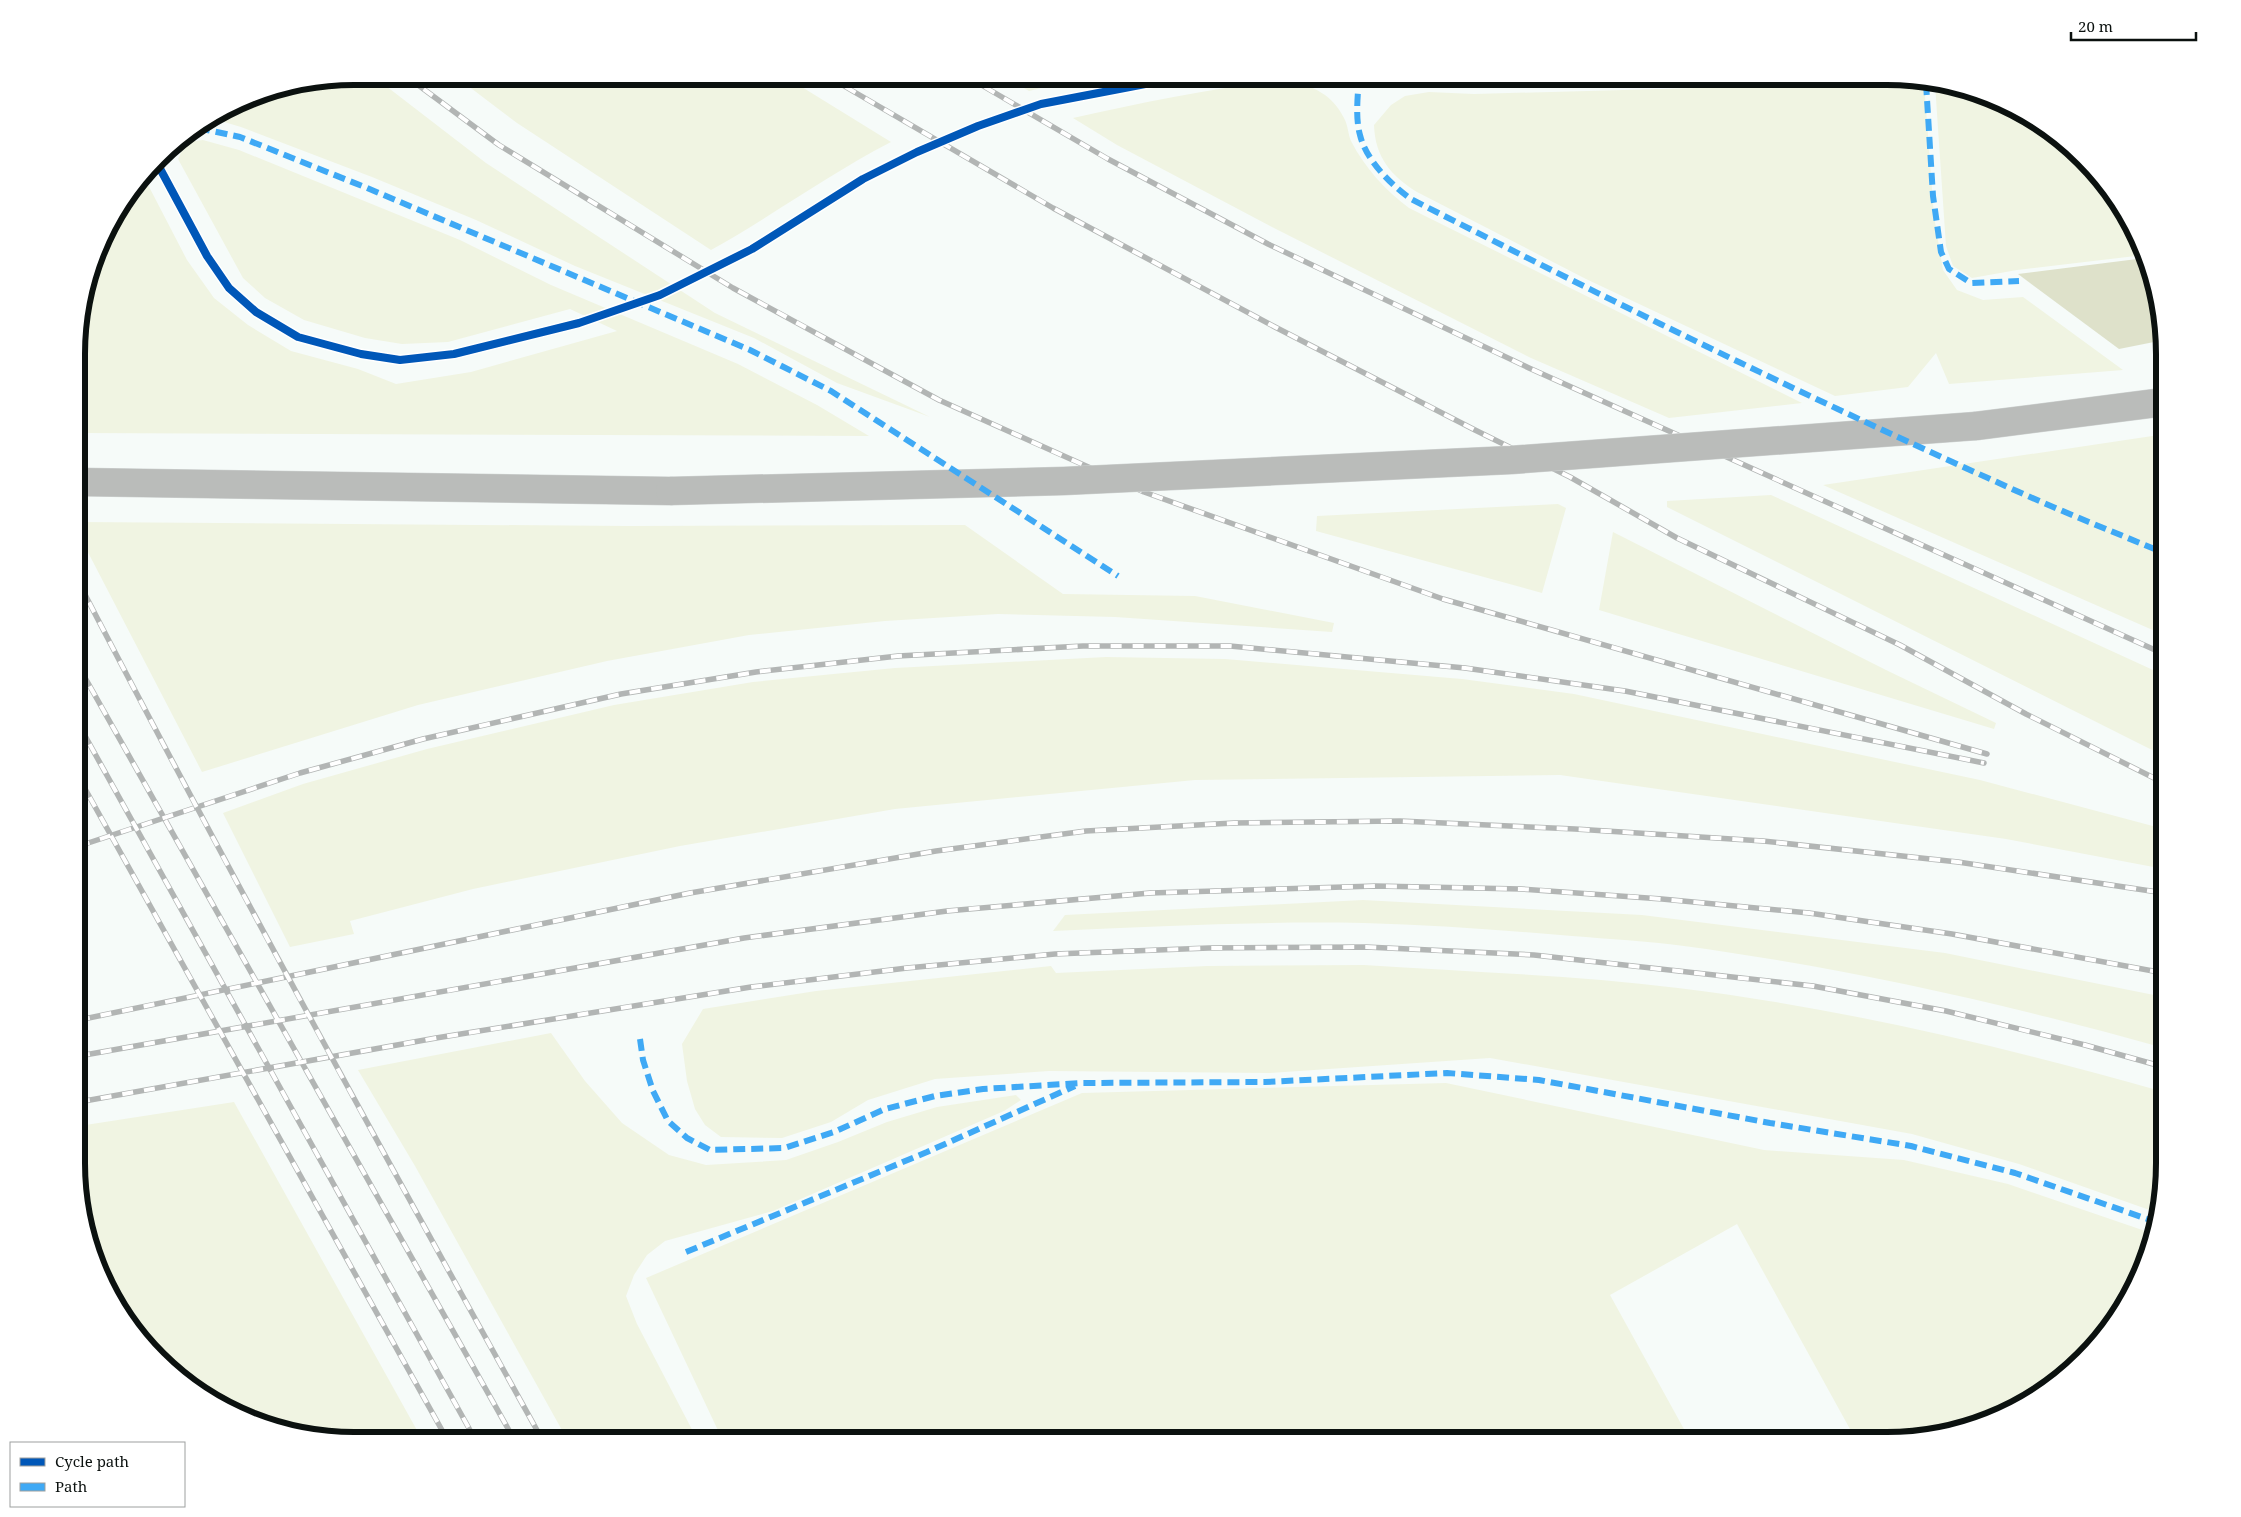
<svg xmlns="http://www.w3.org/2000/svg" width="2241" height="1517" font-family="'Noto Serif',serif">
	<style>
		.green { fill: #f0f4e2 }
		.forest { fill: #dee1ca }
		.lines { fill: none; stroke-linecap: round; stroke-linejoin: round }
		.secondary-casing { stroke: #d1d5d4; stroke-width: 29 }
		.secondary { stroke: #babcba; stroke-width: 28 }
		.rail-casing { stroke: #b2b5b4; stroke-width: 5.5 }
		.rail { stroke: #fff; stroke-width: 4; stroke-dasharray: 11; stroke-linecap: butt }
		.secondary-bridge-casing { stroke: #d1d5d4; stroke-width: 29; stroke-linecap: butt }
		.secondary-bridge { stroke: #babcba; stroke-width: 28 }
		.quiet { stroke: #3fa9f5; stroke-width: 6; stroke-dasharray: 12 6; stroke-linecap: butt }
		.cycleway-casing { stroke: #fff; stroke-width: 11 }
		.cycleway { stroke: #0057b8; stroke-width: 8 }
		.rim { fill: none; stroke: #0b110f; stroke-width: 6 }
	</style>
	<rect width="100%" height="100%" fill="#f6fbf9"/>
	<path class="green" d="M354 76H373L486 163 715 313 930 417 837 383 754 338 575 266 476 220 372 177 241 127 214 119 248 97Z
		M455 76H784L891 142C829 174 772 216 711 250L517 123Z
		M1004 76H1089L1029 91Z
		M1902 79 1924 82 1934 216 1943 270 1957 290 1983 300 2023 297 2123 370 1949 384 1936 353 1908 387 1835 396 1586 279 1417 192C1391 176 1375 157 1374 125L1391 105 1405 96 1429 92 1474 94 1732 87Z
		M1289 80C1314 87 1332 94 1344 118 1348 125 1348 134 1351 141 1365 168 1385 190 1409 208L1802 403 1669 418 1531 358 1274 228 1117 145 1073 118C1145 102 1216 87 1289 80Z
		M1935 84 1976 91 2041 123 2096 171 2128 216 2144 255 2017 270 1972 278 1953 266 1946 246Z
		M203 140 239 150 460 240 551 285 738 364 817 405 869 436 79 433V318L105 231 145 179 187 260 214 298 248 325 291 351 358 369 396 384 471 372 617 331 570 309 448 342 402 344 365 338 304 320 265 298 243 278 178 159 186 142Z
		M2164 434V635L1823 485 2159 435Z
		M1771 495 2164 675V756L1667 507V501Z
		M1558 504 1566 508 1542 593 1316 531 1317 516Z
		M79 522 629 526 965 525 1063 594 1195 596 1334 623 1332 632 1115 617 998 614 885 621 749 635 607 661 418 705 202 772 79 535Z
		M1613 532 1886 670 1996 723 1994 729 1599 610Z
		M1106 657 1225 659 1462 679 1574 694 1980 780 2164 829V869L2006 839 1560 775 1195 780 895 809 680 846 473 889 350 921 354 934 290 947 223 813 303 784 427 749 614 705 753 682 895 668Z
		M1363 900 1642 915 1945 953 2164 997V1048C2007 1004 1847 968 1684 946 1647 941 1609 939 1572 936 1503 930 1433 925 1364 923 1260 921 1157 926 1053 931L1065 915Z
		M1364 965C1468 972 1574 975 1678 988 1842 1008 2005 1047 2164 1092V1181L2158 1213 2019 1164 1912 1134 1490 1058 1270 1073 1049 1071 935 1079 868 1100 831 1122 782 1138 721 1137 705 1125 695 1109 687 1081 682 1044 703 1009 816 991 1051 966 1056 973 1207 966Z
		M551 1033 585 1081 622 1123 669 1155 706 1165 786 1160 838 1142 887 1122 937 1107 1016 1095 1021 1100 1004 1111 773 1211 665 1241 647 1255 634 1275 626 1296 637 1324 698 1441H568L415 1166 358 1070Z
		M1446 1083 1764 1150 1904 1160 2008 1184 2154 1234 2150 1252 2118 1317 2070 1372 2025 1404 1959 1431 1905 1440H1856L1737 1224 1610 1295 1690 1440 723 1441 646 1278 1082 1093Z
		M234 1102 423 1441H354L265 1426 200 1394 145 1346 114 1302 79 1199V1126Z"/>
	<path class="forest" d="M2145 258 2155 282 2164 340 2119 349 2018 274Z"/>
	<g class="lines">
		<g class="secondary-casing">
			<path id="secondary" d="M1976 426 2164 402
				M79 482 670 491"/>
		</g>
		<use href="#secondary" class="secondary"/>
		<g class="rail-casing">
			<path id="rail" d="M406 76 499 145 733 288 939 400 1144 492 1443 599 1987 754
				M827 76 1053 208 1275 327 1475 430 1570 477 1677 538 1900 645 2026 714 2164 783
				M966 76 1108 159 1268 244 1529 368 2164 654
				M79 583C228 871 385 1157 543 1441
				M79 667 515 1441
				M79 725 476 1441
				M79 778 448 1441
				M79 846 300 773 423 739 621 694 756 672 898 656 1083 646H1230L1465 668 1625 691 1984 763
				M79 1020 690 893 936 851 1086 831 1234 823 1400 821 1575 829 1763 841 1958 862 2164 893
				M79 1056 744 938 947 911 1150 893 1376 886 1521 889 1662 899 1809 913 1952 934 2164 973
				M79 1102 436 1038 751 987 907 968 1055 954 1209 948 1366 947 1534 955 1813 986 1946 1011 2085 1045 2164 1067"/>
		</g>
		<use href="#rail" class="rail"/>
		<g class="secondary-bridge-casing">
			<path id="secondary-bridge" d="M670 491 1064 481 1511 460 1976 426"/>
		</g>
		<use href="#secondary-bridge" class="secondary-bridge"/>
		<path class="quiet" d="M1359 76C1358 95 1355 117 1360 135 1366 160 1391 185 1411 199 1605 298 1800 394 1999 483 2053 508 2109 530 2164 553
			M1926 83 1933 196 1941 252 1949 269 1971 283 2019 281
			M198 128 240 137 367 188 750 350 831 391 1118 576
			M640 1039 643 1060 653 1091 668 1121 687 1138 710 1150 784 1148 834 1132 885 1109 935 1096 983 1089 1082 1083 1265 1082 1447 1073 1539 1080 1770 1123 1911 1146 2015 1173 2156 1222
			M686 1252 927 1152 1075 1086"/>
		<g class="cycleway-casing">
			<path id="cycleway" d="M157 163 207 256 229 288 256 312 298 337 361 354 400 360 454 354 579 323 660 295 752 249 863 179 917 152 978 126 1041 104 1187 76"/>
		</g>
		<use href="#cycleway" class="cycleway"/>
	</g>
	<path d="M0 0H2241V1517H0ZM354 85H1887A269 269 0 0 1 2156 354V1163A269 269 0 0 1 1887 1432H354A269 269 0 0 1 85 1163V354A269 269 0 0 1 354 85Z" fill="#fff" fill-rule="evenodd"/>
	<path class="rim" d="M354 85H1887A269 269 0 0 1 2156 354V1163A269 269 0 0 1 1887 1432H354A269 269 0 0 1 85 1163V354A269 269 0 0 1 354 85Z"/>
	<rect x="10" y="1442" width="175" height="65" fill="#ffffff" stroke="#9da09f"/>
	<rect x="20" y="1458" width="25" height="8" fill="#0057b8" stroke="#9da09f"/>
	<text x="55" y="1467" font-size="15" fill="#0b110f">Cycle path</text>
	<rect x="20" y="1483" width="25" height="8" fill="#3fa9f5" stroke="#9da09f"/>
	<text x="55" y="1492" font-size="15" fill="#0b110f">Path</text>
	<path d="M2071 32v8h125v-8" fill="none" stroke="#0b110f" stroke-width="2.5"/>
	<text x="2078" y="32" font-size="15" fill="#0b110f" stroke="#ffffff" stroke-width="4" paint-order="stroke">20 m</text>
</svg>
